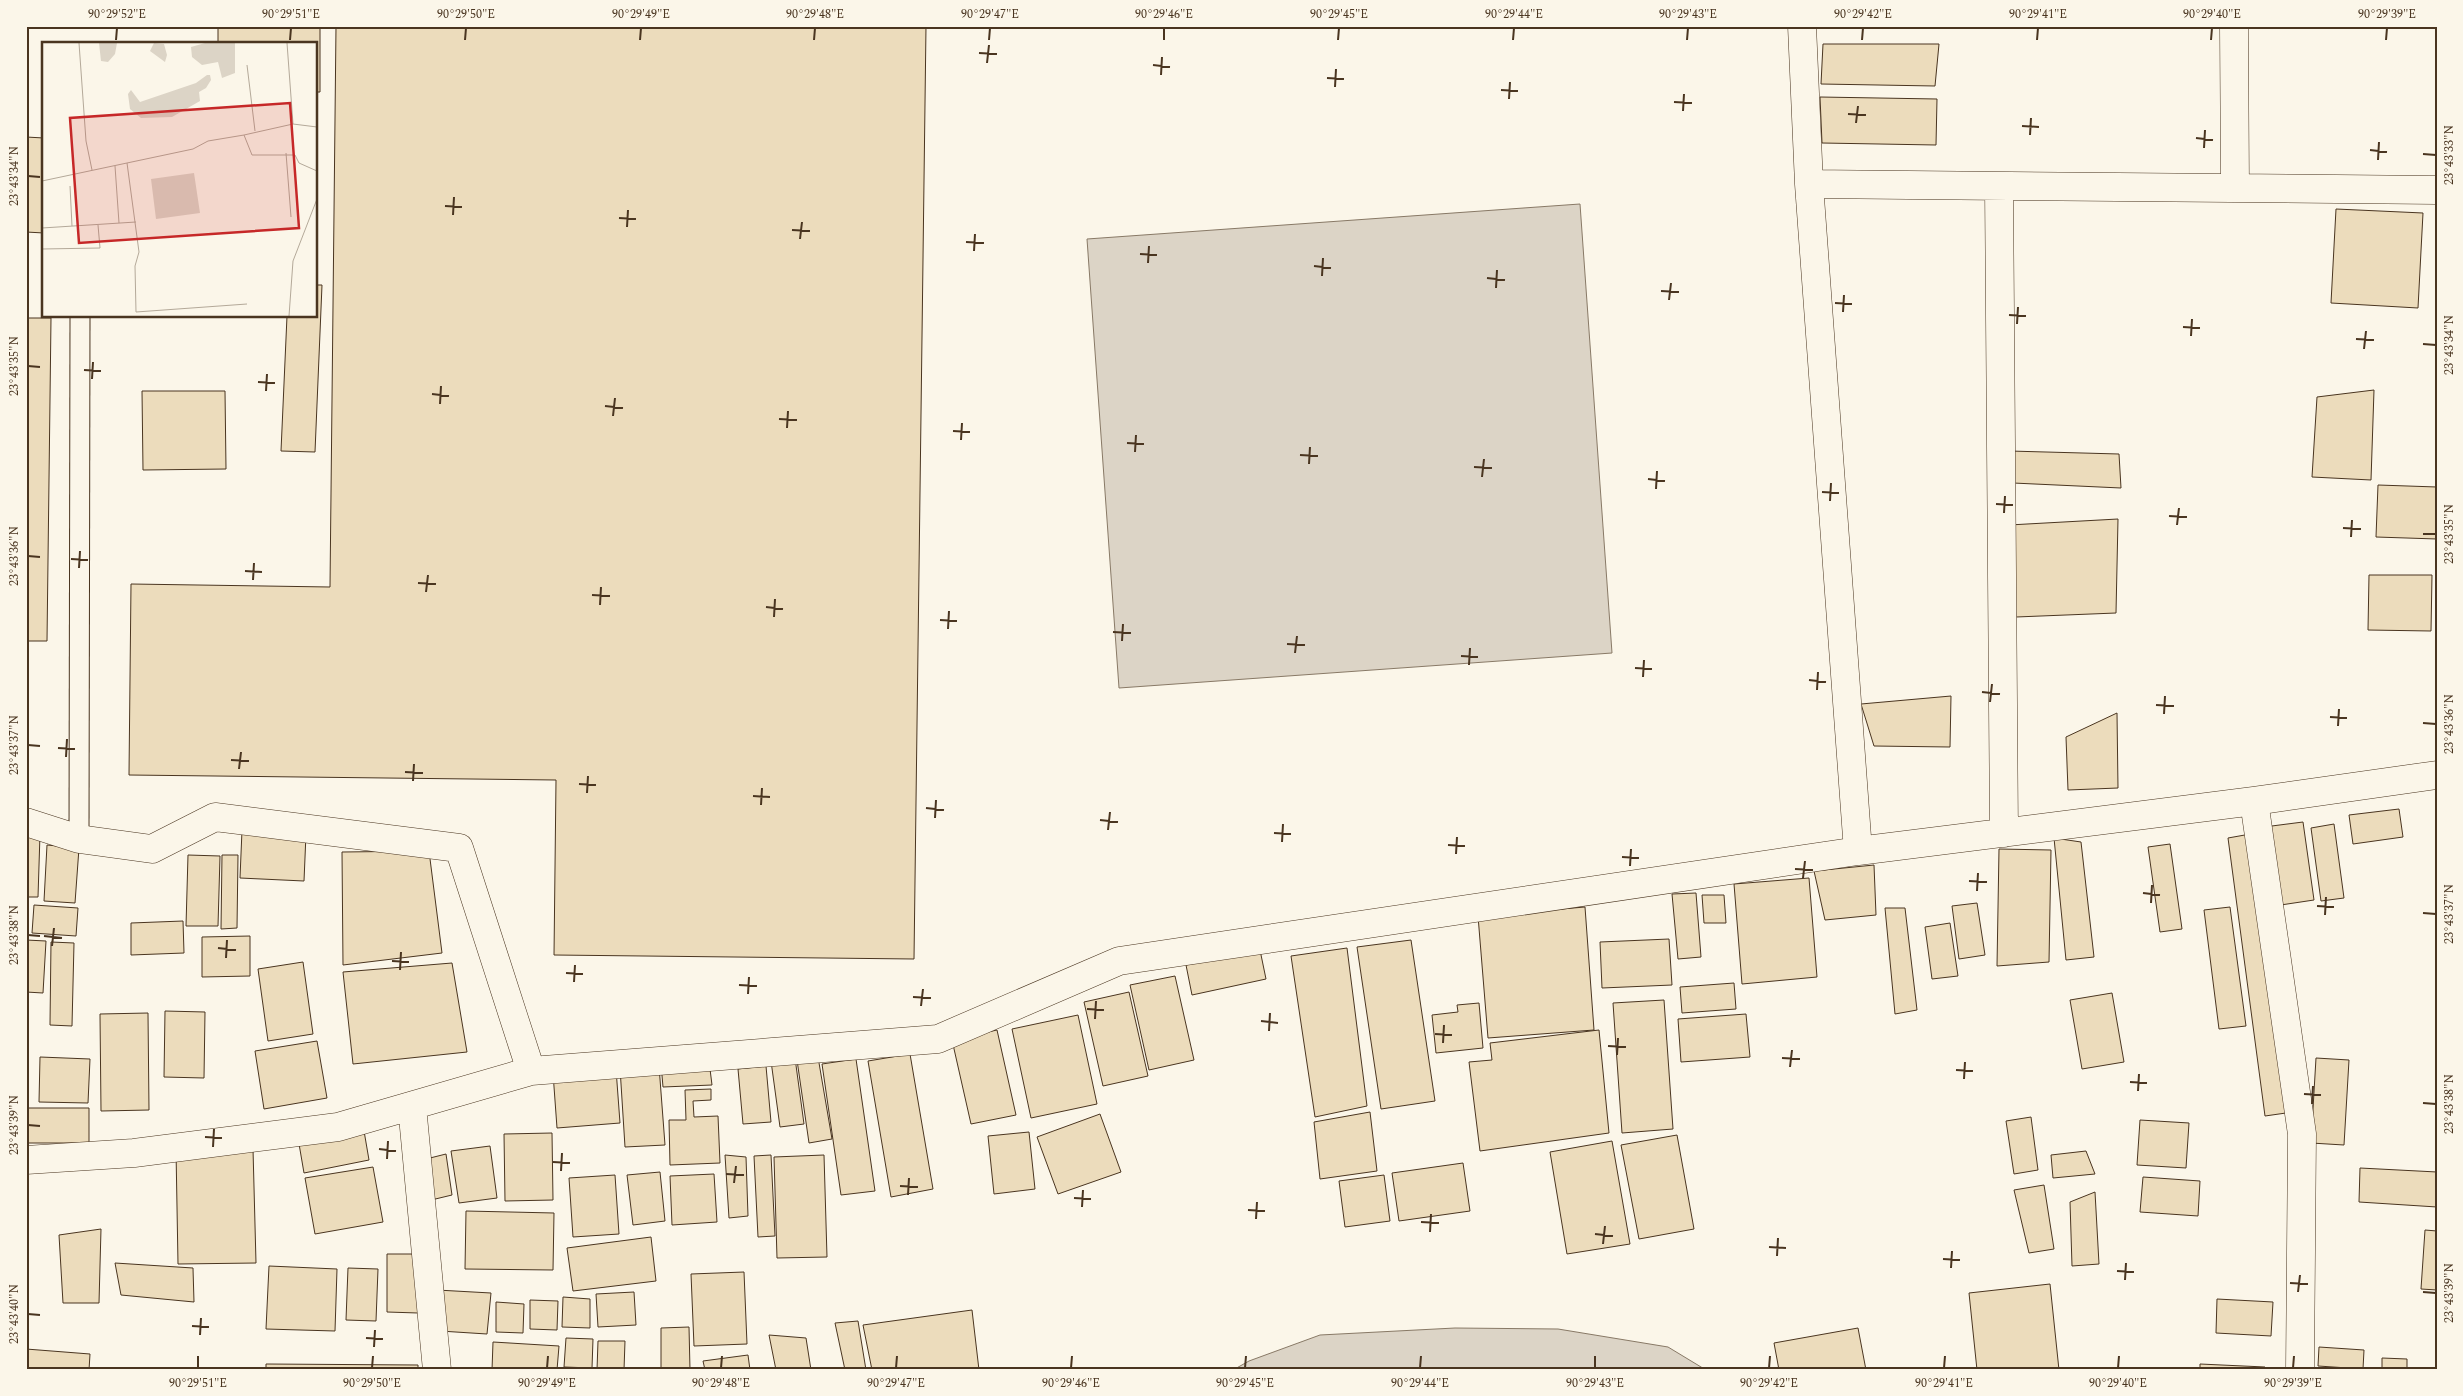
<svg xmlns="http://www.w3.org/2000/svg" width="2463" height="1396" font-family="Spectral,serif">
	<style>
		.water { fill: #dcd4c6; stroke: #887966 }
		.building { fill: #ecdcbc; stroke: #4a3520 }
		.lines { fill: none; stroke-linecap: round; stroke-linejoin: round }
		.service-casing { stroke: #4a3520; stroke-width: 21 }
		.minor-casing { stroke: #4a3520; stroke-width: 29 }
		.service { stroke: #fbf6e9; stroke-width: 19 }
		.minor { stroke: #fbf6e9; stroke-width: 28 }
		.ticks { fill: none; stroke: #4a3520; stroke-width: 2 }
		.inset-road { fill: none; stroke: #b4a999; stroke-width: 1 }
		.view { fill: #c62828; fill-opacity: 0.15; stroke: #c62828; stroke-width: 2.5 }
		.inset-edge { fill: none; stroke: #4a3520; stroke-width: 2.5 }
		.neatline { fill: none; stroke: #4a3520; stroke-width: 2 }
		.ticks-label { font-size: 12px; text-anchor: middle; fill: #4a3520 }
	</style>
	<rect width="100%" height="100%" fill="#fbf6e9"/>
	<path class="water" d="M1580 204 1612 653 1119 688 1087 239Z
		M1455 1328 1558 1329 1668 1347 1706 1370H1233L1249 1361 1320 1335Z"/>
	<path class="building" d="M218 26H320V92H316V44H218Z
		M336 26H926L914 959 554 955 556 780 129 775 131 584 330 587Z
		M1823 44H1939L1935 86 1821 84Z
		M1820 97 1937 99 1936 145 1822 143Z
		M26 137 44 138V233L26 232Z
		M2336 209 2423 213 2418 308 2331 303Z
		M316 285H322L315 452 281 451 287 316H316Z
		M26 318H51L47 641H26Z
		M2374 390 2371 480 2312 477 2317 397Z
		M142 391H225L226 469 143 470Z
		M2009 451 2119 454 2121 488 2013 483Z
		M2378 485 2437 487V539L2376 537Z
		M2118 519 2116 613 2016 617 2009 525Z
		M2369 575H2432L2431 631 2368 630Z
		M1951 696 1950 747 1874 746 1861 704Z
		M2117 713 2118 788 2068 790 2066 737Z
		M2399 809 2403 837 2353 844 2349 815Z
		M2303 822 2314 900 2274 906 2264 827Z
		M2334 824 2344 898 2321 901 2311 828Z
		M242 830 306 834 304 881 240 878Z
		M26 833 40 834 38 897H26Z
		M2256 833 2293 1112 2265 1116 2228 838Z
		M2054 838 2081 842 2094 957 2066 960Z
		M2170 844 2182 929 2160 932 2148 847Z
		M47 845 79 848 75 903 44 901Z
		M1999 849 2051 850 2049 962 1997 966Z
		M429 851 442 953 343 965 342 852Z
		M188 855 220 856 218 926H186Z
		M222 855H238L237 928 221 929Z
		M1874 865 1876 915 1825 920 1814 871Z
		M1809 878 1817 977 1742 984 1734 884Z
		M1696 893 1701 957 1678 959 1672 894Z
		M1702 895H1724L1726 923H1704Z
		M1977 903 1985 955 1959 959 1952 906Z
		M34 905 78 908 76 936 32 933Z
		M1585 907 1594 1030 1488 1038 1478 916Z
		M2230 907 2246 1026 2219 1029 2204 910Z
		M1885 908H1905L1917 1010 1895 1014Z
		M183 921 184 953 131 955V923Z
		M1950 923 1958 976 1932 979 1925 927Z
		M250 936V976L202 977V937Z
		M1669 939 1672 985 1602 988 1600 942Z
		M26 940 46 941 43 993 26 992Z
		M1411 940 1435 1101 1381 1109 1357 947Z
		M51 942 74 943 72 1026 50 1025Z
		M1347 948 1367 1106 1315 1117 1291 956Z
		M1260 950 1266 979 1192 995 1186 965Z
		M303 962 313 1034 268 1041 258 969Z
		M452 963 467 1052 353 1064 343 972Z
		M1175 976 1194 1060 1149 1070 1130 985Z
		M1734 983 1736 1009 1682 1013 1680 987Z
		M1129 992 1148 1076 1103 1086 1084 1002Z
		M2112 993 2124 1062 2082 1069 2070 1000Z
		M1664 1000 1673 1129 1622 1133 1613 1003Z
		M1479 1003 1483 1048 1436 1053 1432 1015 1458 1012 1457 1005Z
		M165 1011 205 1012 204 1078 164 1077Z
		M148 1013 149 1110 101 1111 100 1014Z
		M1746 1014 1750 1057 1681 1062 1678 1019Z
		M1078 1015 1097 1104 1031 1118 1012 1029Z
		M997 1030 1016 1115 971 1124 952 1040Z
		M1599 1030 1609 1133 1480 1151 1469 1062 1492 1060 1490 1043Z
		M317 1041 327 1098 264 1109 255 1051Z
		M910 1054 933 1189 891 1197 868 1061Z
		M40 1057 90 1059 88 1103 39 1102Z
		M818 1057 832 1139 809 1143 797 1060Z
		M795 1058 804 1124 780 1127 771 1061Z
		M2316 1058 2349 1060 2344 1145 2311 1143Z
		M856 1059 875 1191 841 1195 822 1064Z
		M709 1061 712 1085 663 1087 661 1064Z
		M659 1066 665 1145 625 1147 620 1068Z
		M766 1066 771 1122 743 1124 738 1069Z
		M616 1069 620 1123 557 1128 553 1073Z
		M711 1089V1100L693 1101 694 1117 718 1116 720 1163 670 1165 669 1120H686L685 1090Z
		M26 1108H89V1143H26Z
		M1370 1112 1377 1171 1320 1179 1314 1122Z
		M1100 1114 1121 1172 1058 1194 1037 1137Z
		M2031 1117 2038 1170 2014 1174 2006 1121Z
		M2140 1120 2189 1123 2186 1168 2137 1165Z
		M363 1125 369 1160 304 1173 298 1138Z
		M1029 1132 1035 1189 994 1194 988 1136Z
		M552 1133 553 1200 505 1201 504 1134Z
		M1677 1135 1694 1229 1639 1239 1621 1145Z
		M1612 1141 1630 1244 1567 1254 1550 1152Z
		M490 1146 497 1198 459 1203 451 1151Z
		M253 1149 256 1263 178 1264 176 1150Z
		M2086 1151 2095 1174 2053 1178 2051 1155Z
		M446 1154 452 1195 427 1201 418 1161Z
		M725 1155 746 1157 748 1216 729 1218Z
		M771 1155 775 1236 758 1237 754 1156Z
		M824 1155 827 1257 777 1258 774 1157Z
		M1463 1163 1470 1211 1399 1221 1392 1173Z
		M373 1167 383 1222 315 1234 305 1178Z
		M2360 1168 2437 1172V1207L2359 1202Z
		M660 1172 665 1221 633 1225 627 1175Z
		M714 1174 717 1222 672 1225 670 1176Z
		M615 1175 619 1234 573 1237 569 1178Z
		M1384 1175 1390 1221 1345 1227 1339 1181Z
		M2143 1177 2200 1181 2198 1216 2140 1212Z
		M2044 1185 2054 1249 2029 1253 2014 1190Z
		M2095 1192 2099 1264 2072 1266 2070 1202Z
		M466 1211 554 1213 553 1270 465 1269Z
		M101 1229 99 1303H63L59 1235Z
		M2425 1230 2437 1231V1290L2421 1289Z
		M651 1237 656 1281 573 1291 567 1248Z
		M387 1254H418V1313L387 1312Z
		M115 1263 193 1268 194 1302 121 1295Z
		M269 1266 337 1269 335 1331 266 1329Z
		M348 1268 378 1269 376 1321 346 1320Z
		M744 1272 747 1344 694 1346 691 1274Z
		M2050 1284 2059 1370H1977L1969 1293Z
		M437 1290 491 1293 487 1334 440 1331Z
		M634 1292 636 1325 598 1327 596 1294Z
		M563 1297 590 1299V1328L562 1327Z
		M2217 1299 2273 1302 2271 1336 2216 1333Z
		M530 1300 558 1301 557 1330 530 1329Z
		M496 1302 524 1304 523 1333 496 1332Z
		M972 1310 979 1370H872L863 1325Z
		M858 1321 866 1370H845L835 1323Z
		M689 1327 690 1370H661V1328Z
		M1858 1328 1866 1370H1779L1774 1343Z
		M769 1335 806 1338 811 1370H776Z
		M566 1338 593 1339 592 1368 564 1367Z
		M598 1341H625L624 1370H597Z
		M493 1342 559 1346 557 1370H492Z
		M2319 1347 2364 1350 2363 1369 2318 1366Z
		M26 1349 90 1354 89 1370H26Z
		M748 1355 750 1370H705L703 1361Z
		M2382 1358 2407 1359V1370H2382Z
		M266 1364 418 1365V1370H266Z
		M2200 1364 2265 1367V1370H2200Z"/>
	<g class="lines">
		<g class="service-casing">
			<path id="service" d="M79 839 80 316"/>
		</g>
		<g class="minor-casing">
			<path id="minor" d="M1802 26 1809 184 1858 851
				M2234 26 2235 188
				M1809 184 2437 190
				M1999 186 2004 833
				M2254 801 2302 1134 2300 1370
				M26 822 79 839 152 849 215 817 459 848 531 1071 938 1039 1119 961 1858 851 2254 801 2437 775
				M412 1106 437 1370
				M26 1160 134 1153 338 1127 531 1071"/>
		</g>
		<use href="#service" class="service"/>
		<use href="#minor" class="minor"/>
	</g>
	<path class="ticks" d="M116 40 117 28M290 40 291 28M465 40 466 28M640 40 641 28M814 40 815 28M989 40 990 28M1164 40V28M1338 40 1339 28M1513 40 1514 28M1687 40 1688 28M1862 40 1863 28M2037 40 2038 28M2211 40 2212 28M2386 40 2387 28M979 53 997 54M987 63 989 45M1153 65 1170 67M1161 75 1162 57M1327 78 1344 79M1335 87 1336 69M1501 90 1518 91M1509 99 1510 82M1674 102 1692 103M1683 111 1684 94M1848 114 1866 115M1856 123 1858 106M2022 126 2039 127M2030 135 2031 118M2196 138 2213 140M2204 148 2205 130M2370 150 2387 152M2423 154 2436 155M2378 160 2379 142M28 176 40 177M445 206 462 207M453 215 454 197M619 218 636 219M627 227 628 210M792 230 810 231M800 239 802 222M966 242 984 243M974 251 975 234M1140 254 1157 255M1148 263 1149 246M1314 266 1331 268M1322 276 1323 258M1487 278 1505 280M1496 288 1497 270M1661 291 1679 292M1669 300 1671 283M1835 303 1852 304M1843 312 1844 295M2009 315 2026 316M2017 324 2018 307M2183 327 2200 328M2191 336 2192 319M2356 339 2374 340M2423 344 2436 345M2364 349 2366 331M28 366 40 367M84 370 101 371M92 379 93 362M258 382 275 383M266 391 267 374M432 394 449 396M440 404 441 386M605 406 623 408M613 416 615 398M779 419 797 420M787 428 788 411M953 431 970 432M961 440 962 423M1127 443 1144 444M1135 452 1136 435M1300 455 1318 456M1309 464 1310 447M1474 467 1492 468M1482 477 1484 459M1648 479 1665 481M1656 489 1657 471M1822 492 1839 493M1830 501 1831 483M1996 504 2013 505M2004 513 2005 496M2169 516 2187 517M2177 525 2179 508M2343 528 2361 529M2423 534H2436M2351 537 2352 520M28 556 40 557M71 559 88 560M79 568 80 551M245 571 262 572M253 580 254 563M418 583 436 584M426 592 428 575M592 595 610 596M600 605 601 587M766 607 783 609M774 617 775 599M940 620 957 621M948 629 949 611M1113 632 1131 633M1122 641 1123 624M1287 644 1305 645M1295 653 1297 636M1461 656 1478 657M1469 665 1470 648M1635 668 1652 669M1643 677 1644 660M1809 680 1826 682M1817 690 1818 672M1982 692 2000 694M1990 702 1992 684M2156 705 2174 706M2164 714 2165 696M2330 717 2347 718M2423 723 2436 724M2338 726 2339 709M28 745 40 746M58 748 75 749M66 757 67 739M231 760 249 761M239 769 241 752M405 772 423 773M413 781 414 764M579 784 596 785M587 793 588 776M753 796 770 797M761 805 762 788M926 808 944 810M935 818 936 800M1100 820 1118 822M1108 830 1110 812M1274 833 1291 834M1282 842 1283 824M1448 845 1465 846M1456 854 1457 837M1622 857 1639 858M1630 866 1631 849M1795 869 1813 870M1803 878 1805 861M1969 881 1987 882M1977 891 1978 873M2143 893 2160 895M2151 903 2152 885M2317 906 2334 907M2423 913 2436 914M2325 915 2326 897M28 935 40 936M44 936 62 938M52 946 54 928M218 948 236 950M226 958 227 940M392 961 409 962M400 970 401 952M566 973 583 974M574 982 575 965M739 985 757 986M748 994 749 977M913 997 931 998M921 1006 923 989M1087 1009 1104 1010M1095 1019 1096 1001M1261 1021 1278 1023M1269 1031 1270 1013M1435 1034 1452 1035M1443 1043 1444 1025M1608 1046 1626 1047M1617 1055 1618 1038M1782 1058 1800 1059M1790 1067 1792 1050M1956 1070 1973 1071M1964 1079 1965 1062M2130 1082 2147 1083M2138 1091 2139 1074M2304 1094 2321 1095M2423 1103 2436 1104M2312 1104 2313 1086M28 1125 40 1126M205 1137 222 1138M213 1147 214 1129M379 1149 396 1151M387 1159 388 1141M553 1162 570 1163M561 1171 562 1153M726 1174 744 1175M734 1183 736 1166M900 1186 918 1187M908 1195 909 1178M1074 1198 1091 1199M1082 1207 1083 1190M1248 1210 1265 1211M1256 1219 1257 1202M1421 1222 1439 1223M1430 1232 1431 1214M1595 1234 1613 1236M1603 1244 1605 1226M1769 1247 1786 1248M1777 1256 1778 1238M1943 1259 1960 1260M1951 1268 1952 1251M2117 1271 2134 1272M2125 1280 2126 1263M2290 1283 2308 1284M2298 1292 2300 1275M2423 1292 2436 1293M28 1314 40 1315M192 1326 209 1327M200 1335 201 1318M366 1338 383 1339M374 1347 375 1330M198 1368V1356M372 1368 373 1356M547 1368 548 1356M721 1368 722 1356M896 1368 897 1356M1071 1368 1072 1356M1245 1368 1246 1356M1420 1368 1421 1356M1595 1368V1356M1769 1368 1770 1356M1944 1368 1945 1356M2118 1368 2119 1356M2293 1368 2294 1356"/>
	<g transform="translate(42 42)">
		<rect width="275" height="275" fill="#fbf6e9"/>
		<path d="M57 1H75L73 12 66 20 59 19ZM112 1 122 2 125 13 123 20 108 9ZM163 1H193V31L180 36 176 20 160 23 150 15 149 5ZM165 33H168L169 38 164 46 157 50 158 59 130 75 99 76 88 67 86 52 89 48 98 60 154 41ZM152 131 158 171 114 177 109 137Z" fill="#dcd4c6"/>
		<path class="inset-road" d="M37 1 44 99 50 128M245 1 251 82M205 23 213 89M202 93 251 82 275 85M244 111 249 175M85 121 97 210 93 224 94 270 205 262M73 124 77 181M0 139 151 107 166 99 202 93 210 113H253L257 121 275 129M28 144 30 184M0 186 94 180M0 207 58 206 56 183M247 274 251 219 275 157"/>
		<path class="view" d="M248 61 257 186 37 201 28 76Z"/>
		<rect width="275" height="275" class="inset-edge"/>
	</g>
	<rect width="2463" height="1396" fill="none" stroke="#fbf6e9" stroke-width="55"/>
	<rect x="28" y="28" width="2408" height="1340" class="neatline"/>
	<g class="ticks-label">
		<text x="117" y="18">90°29'52"E</text>
		<text x="291" y="18">90°29'51"E</text>
		<text x="466" y="18">90°29'50"E</text>
		<text x="641" y="18">90°29'49"E</text>
		<text x="815" y="18">90°29'48"E</text>
		<text x="990" y="18">90°29'47"E</text>
		<text x="1164" y="18">90°29'46"E</text>
		<text x="1339" y="18">90°29'45"E</text>
		<text x="1514" y="18">90°29'44"E</text>
		<text x="1688" y="18">90°29'43"E</text>
		<text x="1863" y="18">90°29'42"E</text>
		<text x="2038" y="18">90°29'41"E</text>
		<text x="2212" y="18">90°29'40"E</text>
		<text x="2387" y="18">90°29'39"E</text>
		<text transform="translate(2449 155) rotate(-90)" y="4">23°43'33"N</text>
		<text transform="translate(14 176) rotate(-90)" y="4">23°43'34"N</text>
		<text transform="translate(2449 345) rotate(-90)" y="4">23°43'34"N</text>
		<text transform="translate(14 366) rotate(-90)" y="4">23°43'35"N</text>
		<text transform="translate(2449 534) rotate(-90)" y="4">23°43'35"N</text>
		<text transform="translate(14 556) rotate(-90)" y="4">23°43'36"N</text>
		<text transform="translate(2449 724) rotate(-90)" y="4">23°43'36"N</text>
		<text transform="translate(14 745) rotate(-90)" y="4">23°43'37"N</text>
		<text transform="translate(2449 914) rotate(-90)" y="4">23°43'37"N</text>
		<text transform="translate(14 935) rotate(-90)" y="4">23°43'38"N</text>
		<text transform="translate(2449 1104) rotate(-90)" y="4">23°43'38"N</text>
		<text transform="translate(14 1125) rotate(-90)" y="4">23°43'39"N</text>
		<text transform="translate(2449 1293) rotate(-90)" y="4">23°43'39"N</text>
		<text transform="translate(14 1314) rotate(-90)" y="4">23°43'40"N</text>
		<text x="198" y="1387">90°29'51"E</text>
		<text x="372" y="1387">90°29'50"E</text>
		<text x="547" y="1387">90°29'49"E</text>
		<text x="721" y="1387">90°29'48"E</text>
		<text x="896" y="1387">90°29'47"E</text>
		<text x="1071" y="1387">90°29'46"E</text>
		<text x="1245" y="1387">90°29'45"E</text>
		<text x="1420" y="1387">90°29'44"E</text>
		<text x="1595" y="1387">90°29'43"E</text>
		<text x="1769" y="1387">90°29'42"E</text>
		<text x="1944" y="1387">90°29'41"E</text>
		<text x="2118" y="1387">90°29'40"E</text>
		<text x="2293" y="1387">90°29'39"E</text>
	</g>
</svg>
